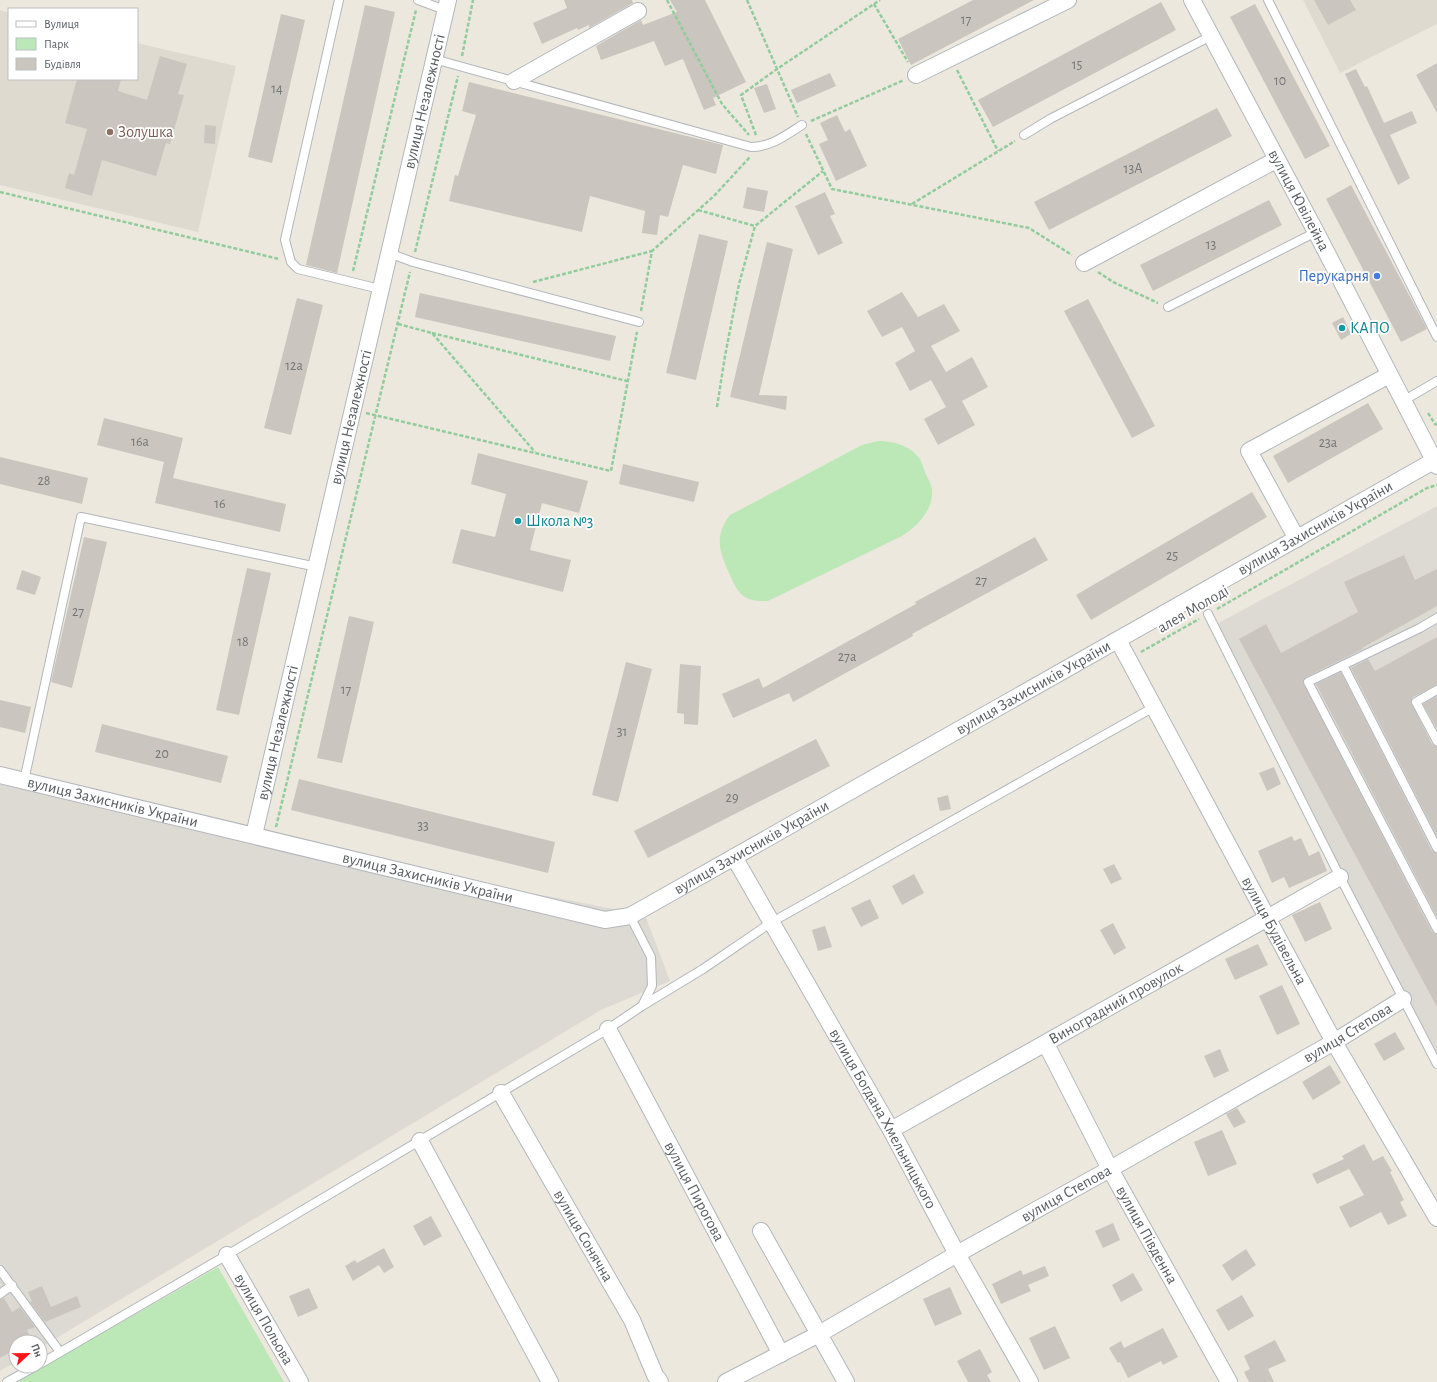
<svg xmlns="http://www.w3.org/2000/svg" width="1437" height="1382" font-family="'Alegreya Sans',sans-serif">
	<style>
		.industrial { fill: #dddad4 }
		.education { fill: #dfdacf }
		.green { fill: #bce8b7 }
		.building { fill: #cac5be }
		.lines { fill: none; stroke-linecap: round; stroke-linejoin: round }
		.service-casing { stroke: #b2b7bc; stroke-width: 10 }
		.minor-casing { stroke: #b2b7bc; stroke-width: 18 }
		.path { stroke: #91cc9c; stroke-width: 2.5; stroke-dasharray: 4 2; stroke-linecap: butt }
		.service { stroke: #fff; stroke-width: 8 }
		.minor { stroke: #fff; stroke-width: 16 }
		.education-dot { fill: #8d6e63; stroke: #fff; stroke-width: 1.5 }
		.shop-dot { fill: #3f7fe0; stroke: #fff; stroke-width: 1.5 }
		.culture-dot { fill: #0f9aa8; stroke: #fff; stroke-width: 1.5 }
		.labels { text-anchor: middle; dominant-baseline: central; stroke-width: 3.5; stroke-linejoin: round; paint-order: stroke }
		.number-label { font-size: 14px; fill: #747779 }
		.street-label { font-size: 16px; fill: #585d62; stroke: #fff }
		.education-label { font-size: 16px; fill: #785e54; stroke: #fff; text-anchor: start }
		.shop-label { font-size: 16px; fill: #366cbe; stroke: #fff; text-anchor: end }
		.culture-label { font-size: 16px; fill: #0d838f; stroke: #fff; text-anchor: start }
	</style>
	<rect width="100%" height="100%" fill="#ede8de"/>
	<path class="industrial" d="M1437 506V1055L1211 627Z
		M0 784 200 829 645 915 670 981 601 1010 40 1348V1342H16V1362L0 1371Z"/>
	<path class="education" d="M1303 0H1437V24L1340 73Z
		M0 10 9 13V79H137V43L236 66 198 232 0 185Z"/>
	<path class="green" d="M878 441C892 441 910 445 919 458 922 461 923 467 925 472 927 477 931 483 932 489 934 509 918 526 902 536L768 601C743 602 738 594 729 573 719 551 714 536 730 515L862 445Z
		M218 1267 284 1382H17Z"/>
	<path class="building" d="M564 0H632L633 3 589 28V25L578 30 577 28 542 44 533 23 567 8Z
		M670 0H705L746 82 713 98 716 105 704 110 683 59 665 66 654 41 601 60 596 46 641 20 643 25 677 12Z
		M973 0H1034L911 65 898 39Z
		M1314 0H1350L1356 10 1328 25Z
		M1161 2 1176 30 993 127 978 100Z
		M1255 4 1330 146 1305 159 1230 17Z
		M365 5 395 12 337 273 306 265Z
		M281 14 305 20 272 163 248 157Z
		M160 56 187 64 178 94 184 95 170 144 166 143 156 176 102 160 92 196 65 188 69 173 74 175 87 129 65 123 77 79H121L118 91 147 100Z
		M1437 63V113L1416 75Z
		M1356 69 1365 87 1367 86 1384 123 1412 111 1417 123 1390 135 1410 178 1398 185 1345 74Z
		M830 73 836 86 797 103 791 90Z
		M469 82 723 145 716 174 683 165 668 217 660 215 657 235 642 233 645 211 590 196 582 232 449 201 455 175 458 176 476 115 462 111Z
		M767 84 776 109 764 113 754 88Z
		M1217 108 1232 136 1049 230 1034 202Z
		M837 115 845 132 850 129 867 166 836 181 819 144 828 140 820 123Z
		M205 125 216 126 215 144 204 143Z
		M1351 185 1427 329 1401 342 1326 199Z
		M747 187 768 191 764 212 743 208Z
		M825 192 835 214 830 216 843 243 818 255 795 206Z
		M1269 200 1282 225 1153 291 1140 265Z
		M699 234 728 241 696 380 666 373Z
		M767 242 793 249 759 395 787 396 786 410 730 397Z
		M902 292 918 317 944 304 960 331 931 346 946 372 972 357 988 387 962 401 975 425 938 445 924 419 946 407 931 380 910 391 895 363 915 351 902 327 882 337 867 311Z
		M420 293 616 336 610 361 415 317Z
		M297 298 323 305 291 435 264 428Z
		M1088 299 1155 426 1132 438 1064 311Z
		M1343 317 1351 334 1341 340 1332 323Z
		M1368 403 1383 429 1288 483 1273 456Z
		M104 418 183 438 173 478 286 504 280 532 155 503 164 462 97 445Z
		M478 453 588 481 579 513 542 503 530 550 571 560 563 592 452 563 461 529 495 537 506 494 471 484Z
		M0 457 88 478 82 504 0 484Z
		M623 464 699 482 694 502 619 484Z
		M1252 492 1267 517 1091 620 1076 595Z
		M84 537 107 542 72 688 51 682Z
		M1035 537 1048 560 912 634 913 636 793 702 789 693 733 718 722 694 759 678 763 688 916 604 915 602Z
		M1404 555 1415 580 1437 569V606L1362 648 1363 649 1306 677 1303 682 1432 932 1437 934V1007L1239 639 1266 624 1281 653 1358 612 1344 582Z
		M247 568 271 573 239 715 216 710Z
		M22 570 41 577 35 595 16 589Z
		M349 616 374 622 342 763 317 758Z
		M1437 637V685L1413 697 1411 702 1432 744 1437 746V836L1351 668 1368 659 1375 671Z
		M626 662 652 669 618 802 592 795Z
		M680 664 701 666 698 725 684 724V714L677 713Z
		M1341 672 1432 851 1437 853V917L1316 684Z
		M1437 696V729L1423 704Z
		M0 700 31 707 25 733 0 727Z
		M102 724 228 756 221 783 95 752Z
		M816 739 830 766 648 858 634 831Z
		M1274 767 1281 784 1267 791 1259 773Z
		M299 779 555 842 548 873 291 810Z
		M948 795 951 809 940 811 937 798Z
		M1292 836 1294 841 1301 838 1309 856 1319 851 1327 871 1289 888 1284 877 1272 883 1258 851Z
		M1114 864 1122 879 1111 884 1103 869Z
		M914 874 924 893 902 905 892 886Z
		M870 899 879 918 861 927 851 908Z
		M1320 902 1332 929 1305 942 1292 915Z
		M1113 923 1126 948 1114 955 1100 930Z
		M825 926 832 947 818 951 812 930Z
		M1258 944 1268 965 1235 980 1225 959Z
		M1282 985 1300 1024 1277 1035 1259 996Z
		M1395 1032 1405 1049 1384 1061 1374 1044Z
		M1220 1049 1229 1071 1214 1078 1204 1056Z
		M1330 1065 1341 1083 1313 1100 1302 1082Z
		M1237 1108 1246 1122 1234 1128 1226 1114Z
		M1222 1130 1237 1164 1208 1176 1194 1142Z
		M1364 1144 1373 1161 1383 1156 1392 1171 1390 1172 1404 1200 1400 1202 1407 1216 1388 1225 1381 1212 1350 1228 1339 1207 1364 1195 1349 1169 1317 1184 1312 1174 1344 1159 1342 1156Z
		M431 1216 442 1236 424 1246 413 1226Z
		M1113 1223 1120 1240 1103 1248 1095 1231Z
		M384 1248 394 1267 384 1273 379 1265 353 1281 345 1266 355 1260 357 1263Z
		M1246 1249 1256 1265 1232 1281 1222 1265Z
		M1045 1266 1049 1276 1028 1285 1031 1291 1001 1304 992 1284 1021 1270 1023 1275Z
		M1133 1273 1143 1290 1121 1302 1112 1285Z
		M42 1286 51 1307 77 1296 81 1307 45 1322 30 1302 32 1301 28 1292Z
		M950 1287 962 1314 935 1326 923 1299Z
		M309 1288 318 1308 298 1317 289 1296Z
		M1242 1295 1254 1316 1228 1331 1216 1310Z
		M4 1298 12 1312 20 1307 35 1327 27 1330 33 1342H16V1349L0 1358V1299Z
		M1055 1326 1070 1358 1044 1370 1029 1338Z
		M1163 1328 1178 1357 1163 1365 1161 1361 1128 1378 1120 1362 1118 1363 1109 1348 1121 1341 1124 1348Z
		M1275 1340 1286 1361 1268 1369 1274 1382H1249L1244 1372 1250 1369 1244 1356Z
		M980 1349 992 1372 987 1375 991 1382H968L957 1361Z"/>
	<g class="lines">
		<g class="service-casing">
			<path id="service" d="M339 0 285 240 291 262 298 269 380 289
				M418 0 445 10
				M1268 0 1437 337
				M434 59 751 147C771 147 786 135 802 125
				M1024 135 1050 119 1211 36
				M389 253 413 262 639 322
				M1168 307 1316 232
				M1403 401 1437 381
				M1208 614 1340 877 1437 1064
				M1437 618 1420 628 1308 682 1437 929
				M1343 665 1437 848
				M1437 690 1416 702 1437 741
				M24 781 81 517 317 567
				M642 1006 703 969 772 922 1154 707
				M0 1270 60 1352
				M0 1294 12 1285
				M40 1364 227 1255 608 1029 642 1006 652 986 651 957 630 916
				M7 1382 36 1366"/>
		</g>
		<g class="minor-casing">
			<g id="minor">
				<path id="s1" d="M1192 0 1316 232 1437 466"/>
				<path d="M916 75 1068 0"/>
				<path d="M514 81 638 11"/>
				<path d="M1084 263 1276 160"/>
				<path d="M1297 539 1249 451 1389 375"/>
				<path id="s2" d="M1118 640 1334 1042 1437 1218"/>
				<path id="s3" d="M0 775 605 920 630 916 1437 459"/>
				<path id="s4" d="M254 835 448 0"/>
				<path id="s5" d="M734 857 891 1130 957 1254 1030 1382"/>
				<path id="s6" d="M608 1029 781 1354"/>
				<path id="s7" d="M1046 1044 1110 1169 1229 1382"/>
				<path id="s8" d="M501 1093 632 1320 655 1375 660 1382"/>
				<path id="s9" d="M891 1130 1340 877"/>
				<path d="M420 1141 550 1382"/>
				<path d="M761 1231 846 1382"/>
				<path id="s10" d="M227 1255 300 1382"/>
				<path id="s11" d="M726 1382 819 1334 957 1254 1110 1169 1334 1042 1403 999"/>
			</g>
		</g>
		<path class="path" d="M667 0 722 104 749 135
			M747 0 798 117
			M874 4 908 62
			M462 56 473 0
			M957 70 998 151
			M811 121 904 80
			M806 134 832 189 1029 228 1072 255
			M756 135 741 95 777 69 880 0
			M0 192 279 259
			M912 204 1015 141
			M698 210 755 226
			M415 252 458 76
			M353 271 416 10
			M1098 272 1113 282 1158 303
			M533 282 652 251
			M641 311 652 251 714 196 750 157
			M398 324 432 333 535 452
			M432 333 627 381
			M717 407 725 356 739 284 755 226 823 171
			M366 413 611 471 637 332
			M1428 413 1435 424 1437 425
			M1217 609 1427 488 1437 485
			M1141 652 1199 619
			M276 827 410 272"/>
		<use href="#service" class="service"/>
		<use href="#minor" class="minor"/>
	</g>
	<circle class="education-dot" cx="110" cy="132" r="4"/>
	<circle class="shop-dot" cx="1377" cy="276" r="4"/>
	<g class="culture-dot">
		<circle cx="1342" cy="328" r="4"/>
		<circle cx="518" cy="521" r="4"/>
	</g>
	<g class="labels">
		<g class="number-label">
			<text x="966" y="20">17</text>
			<text x="1077" y="65">15</text>
			<text x="1280" y="81">10</text>
			<text x="277" y="89">14</text>
			<text x="1133" y="169">13А</text>
			<text x="1211" y="245">13</text>
			<text x="294" y="366">12а</text>
			<text x="140" y="442">16а</text>
			<text x="1328" y="443">23а</text>
			<text x="44" y="481">28</text>
			<text x="220" y="504">16</text>
			<text x="1172" y="556">25</text>
			<text x="981" y="581">27</text>
			<text x="78" y="612">27</text>
			<text x="243" y="642">18</text>
			<text x="847" y="657">27а</text>
			<text x="346" y="690">17</text>
			<text x="622" y="732">31</text>
			<text x="162" y="754">20</text>
			<text x="732" y="798">29</text>
			<text x="423" y="826">33</text>
		</g>
		<g class="street-label">
			<text stroke="none"><textPath href="#s4" startOffset="753">вулиця Незалежності</textPath></text>
			<text stroke="none"><textPath href="#s1" startOffset="227">вулиця Ювілейна</textPath></text>
			<text stroke="none"><textPath href="#s4" startOffset="429">вулиця Незалежності</textPath></text>
			<text stroke="none"><textPath href="#s3" startOffset="1435">вулиця Захисників України</textPath></text>
			<text transform="translate(1193 609) rotate(-30)">алея Молоді</text>
			<text stroke="none"><textPath href="#s3" startOffset="1111">вулиця Захисників України</textPath></text>
			<text stroke="none"><textPath href="#s4" startOffset="105">вулиця Незалежності</textPath></text>
			<text stroke="none"><textPath href="#s3" startOffset="116">вулиця Захисників України</textPath></text>
			<text stroke="none"><textPath href="#s3" startOffset="787">вулиця Захисників України</textPath></text>
			<text stroke="none"><textPath href="#s3" startOffset="440">вулиця Захисників України</textPath></text>
			<text stroke="none"><textPath href="#s2" startOffset="330">вулиця Будівельна</textPath></text>
			<text stroke="none"><textPath href="#s9" startOffset="258">Виноградний провулок</textPath></text>
			<text stroke="none"><textPath href="#s11" startOffset="713">вулиця Степова</textPath></text>
			<text stroke="none"><textPath href="#s5" startOffset="301">вулиця Богдана Хмельницького</textPath></text>
			<text stroke="none"><textPath href="#s6" startOffset="184">вулиця Пирогова</textPath></text>
			<text stroke="none"><textPath href="#s11" startOffset="389">вулиця Степова</textPath></text>
			<text stroke="none"><textPath href="#s7" startOffset="216">вулиця Південна</textPath></text>
			<text stroke="none"><textPath href="#s8" startOffset="165">вулиця Сонячна</textPath></text>
			<text stroke="none"><textPath href="#s10" startOffset="74">вулиця Польова</textPath></text>
		</g>
		<g class="education-label">
			<text x="118" y="132">Золушка</text>
		</g>
		<g class="shop-label">
			<text x="1369" y="276">Перукарня</text>
		</g>
		<g class="culture-label">
			<text x="1350" y="328">КАПО</text>
			<text x="526" y="521">Школа №3</text>
		</g>
	</g>
	<rect x="8" y="8" width="130" height="72" fill="#ffffff" stroke="#bcbec0"/>
	<rect x="16" y="21" width="20" height="6" fill="#ffffff" stroke="#bcbec0"/>
	<text x="44" y="28" font-size="12" fill="#585d62">Вулиця</text>
	<rect x="16" y="38" width="20" height="12" fill="#bce8b7" stroke="#bcbec0"/>
	<text x="44" y="48" font-size="12" fill="#585d62">Парк</text>
	<rect x="16" y="58" width="20" height="12" fill="#cac5be" stroke="#bcbec0"/>
	<text x="44" y="68" font-size="12" fill="#585d62">Будівля</text>
	<g transform="translate(28 1354) rotate(68)"><circle r="19" fill="#ffffff" stroke="#bcbec0"/>
	<path d="M0-3L7 15L0 10L-7 15Z" fill="#fb161b"/>
	<text y="-6" font-size="11" font-weight="bold" text-anchor="middle" fill="#585d62">Пн</text>
	</g>
</svg>
